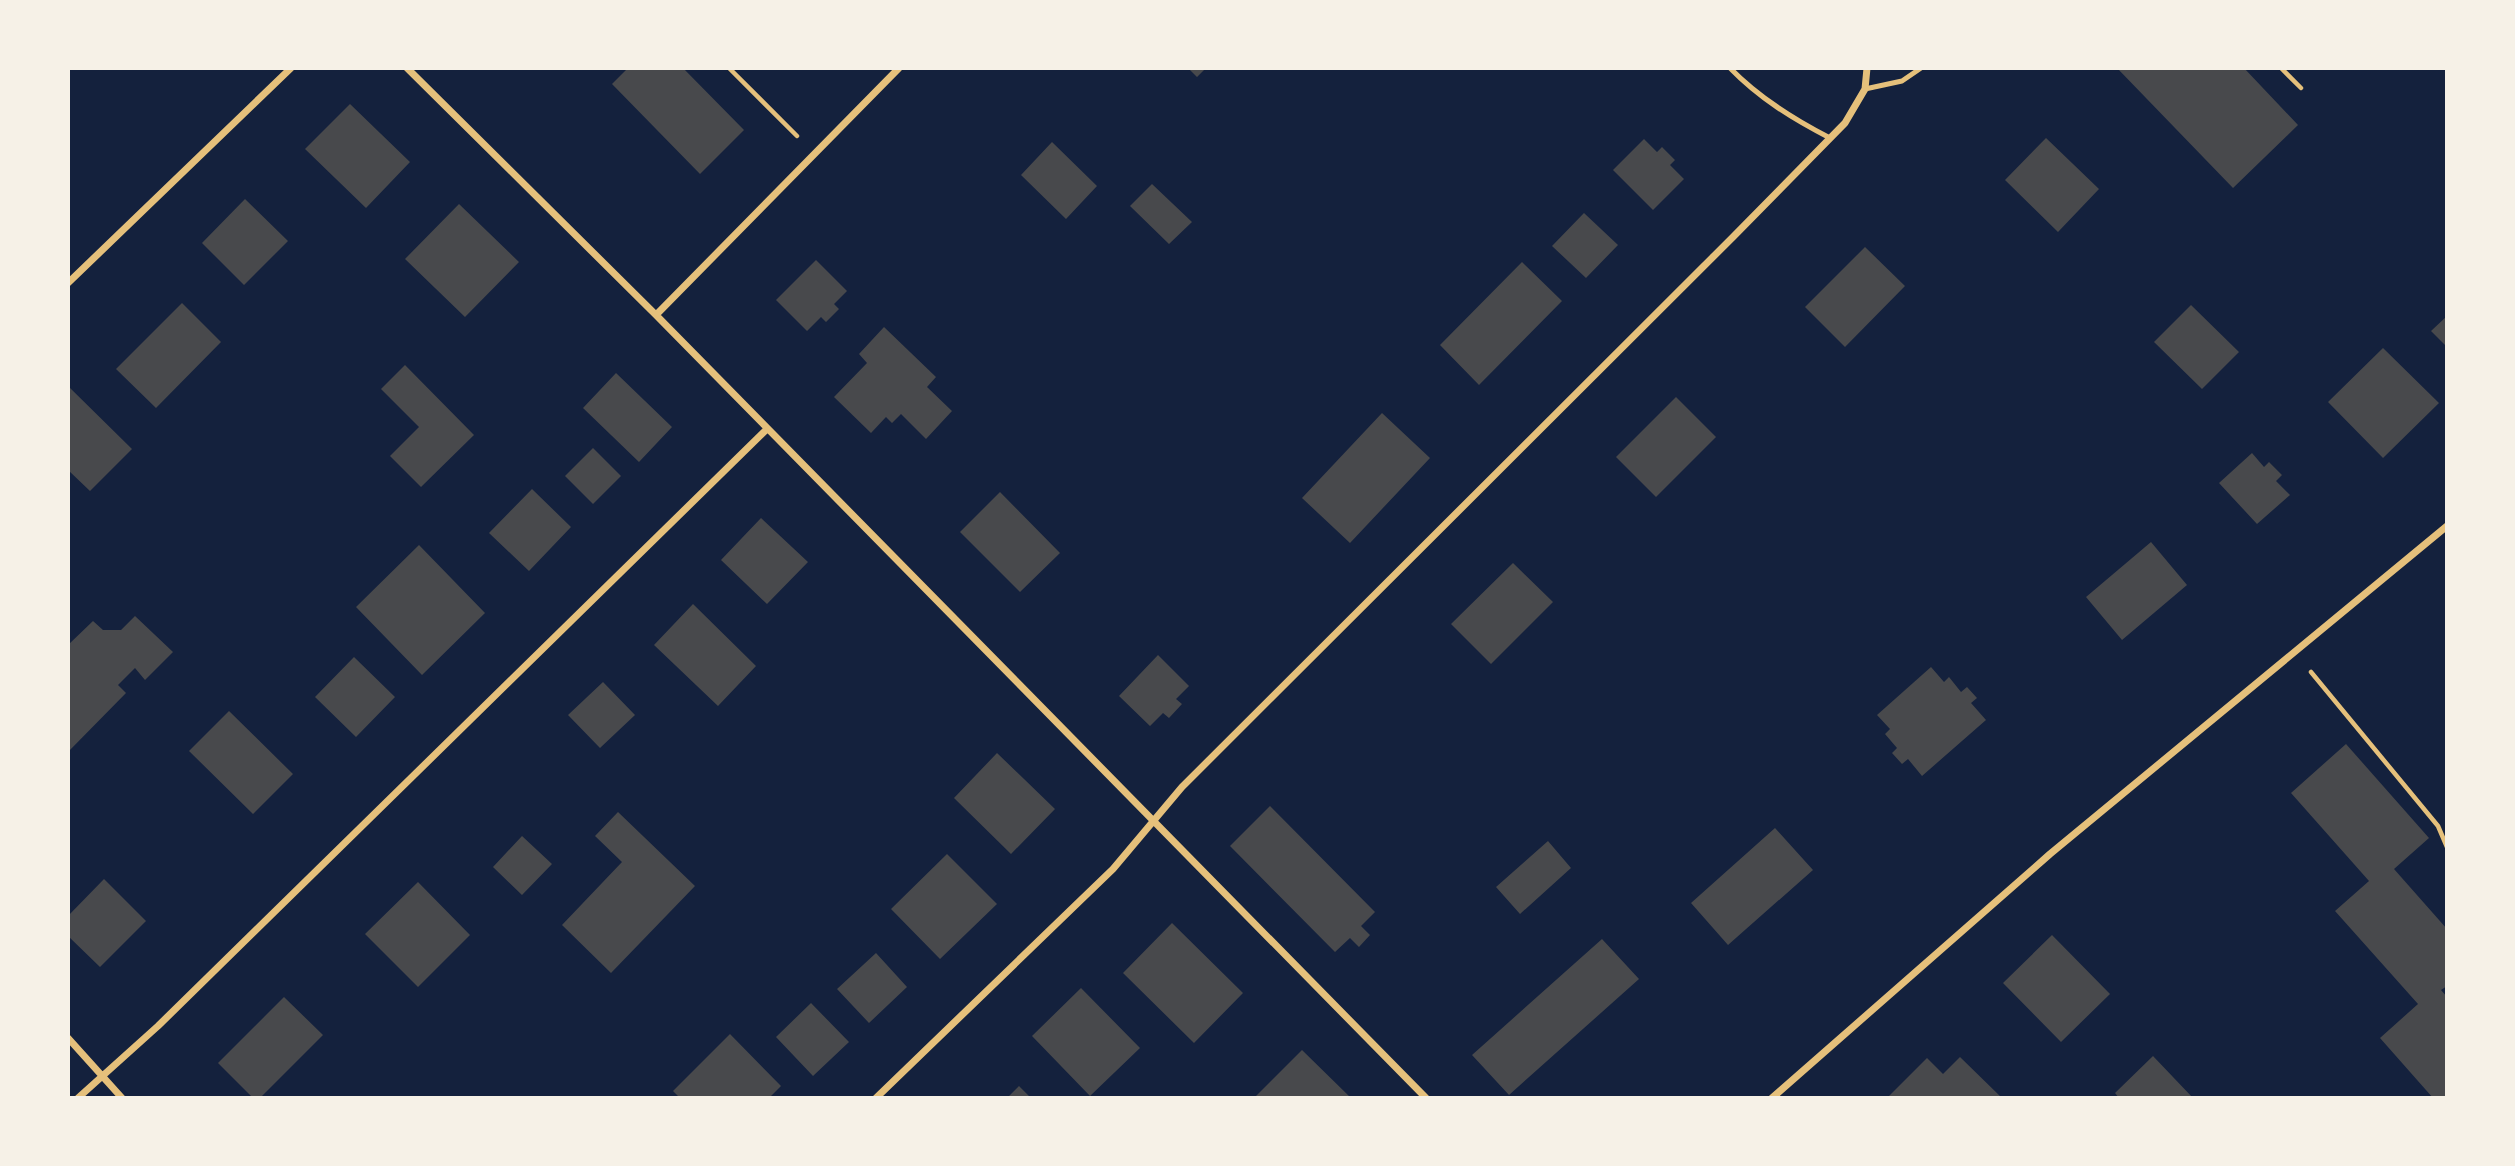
<svg xmlns="http://www.w3.org/2000/svg" width="2515" height="1166" font-family="Inter,sans-serif">
	<style>
		.building { fill: #48494c }
		.lines { fill: none; stroke-linecap: round; stroke-linejoin: round }
		.path { stroke: #e5c07b; stroke-width: 4.5 }
		.service { stroke: #e5c07b; stroke-width: 5 }
		.minor { stroke: #e5c07b; stroke-width: 7 }
	</style>
	<rect width="100%" height="100%" fill="#14213d"/>
	<path class="building" d="M628 68H683L744 130 700 174 612 84Z
		M1188 68H1206L1197 77Z
		M2117 68H2244L2298 125 2233 188Z
		M350 104 410 162 366 208 305 149Z
		M2046 138 2099 189 2058 232 2005 180Z
		M1644 139 1657 152 1662 147 1675 160 1670 165 1684 179 1653 210 1613 170Z
		M1052 142 1097 186 1066 219 1021 175Z
		M1152 184 1192 222 1169 244 1130 206Z
		M245 199 288 241 244 285 202 243Z
		M459 204 519 262 465 317 405 259Z
		M1584 213 1618 245 1586 278 1552 246Z
		M1865 247 1905 286 1845 347 1805 307Z
		M816 260 847 291 834 304 839 309 826 322 821 317 807 331 776 300Z
		M1522 262 1562 301 1479 385 1440 345Z
		M182 303 221 342 156 408 116 369Z
		M2191 305 2239 352 2202 389 2154 342Z
		M2447 316V347L2431 331Z
		M884 327 936 377 927 387 952 411 926 439 901 414 892 423 886 417 871 433 834 397 867 363 859 354Z
		M2383 348 2439 403 2383 458 2328 402Z
		M405 365 474 435 421 487 390 456 419 427 381 389Z
		M616 373 672 427 639 462 583 408Z
		M68 386 132 449 90 491 68 470Z
		M1676 397 1716 437 1656 497 1616 457Z
		M1382 413 1430 458 1350 543 1302 498Z
		M593 448 621 476 593 504 565 476Z
		M2252 453 2264 467 2269 462 2282 475 2276 481 2290 495 2257 524 2219 483Z
		M532 489 571 527 529 571 489 533Z
		M1000 492 1060 553 1020 592 960 532Z
		M761 518 808 562 767 604 721 560Z
		M2151 542 2187 585 2122 640 2086 597Z
		M419 545 485 613 422 675 356 607Z
		M1513 563 1553 602 1491 664 1451 624Z
		M693 604 756 666 718 706 654 645Z
		M135 616 173 652 145 680 135 668 118 685 126 693 68 752V645L93 621 103 630H121Z
		M1158 655 1189 686 1176 699 1182 704 1169 718 1163 713 1150 726 1119 696Z
		M354 657 395 697 356 737 315 697Z
		M1931 667 1944 682 1949 677 1961 692 1967 687 1977 698 1971 703 1986 720 1922 776 1908 759 1902 764 1892 753 1897 748 1885 734 1890 729 1877 715Z
		M603 682 635 715 600 748 568 715Z
		M229 711 293 774 253 814 189 751Z
		M2346 744 2429 838 2394 869 2447 929V986L2441 990 2447 997V1098H2433L2380 1038 2418 1004 2335 911 2369 881 2291 793Z
		M997 753 1055 809 1011 854 954 798Z
		M1270 806 1375 912 1361 926 1370 935 1359 947 1350 938 1335 952 1230 846Z
		M618 812 695 886 611 973 562 925 622 862 595 836Z
		M1775 828 1813 870 1728 945 1691 903Z
		M522 836 552 864 522 895 493 867Z
		M1548 841 1571 868 1520 914 1496 887Z
		M947 854 997 904 940 959 891 909Z
		M104 879 146 921 100 967 68 936V916Z
		M418 882 470 935 418 987 365 934Z
		M1172 923 1243 993 1194 1043 1123 973Z
		M2052 935 2110 994 2061 1042 2003 983Z
		M1602 939 1639 979 1509 1095 1472 1055Z
		M876 953 907 987 869 1023 837 989Z
		M1081 988 1140 1048 1090 1096 1032 1036Z
		M284 997 323 1035 260 1098H253L218 1063Z
		M811 1003 849 1042 813 1076 776 1037Z
		M730 1034 781 1086 769 1098H680L673 1091Z
		M1302 1050 1351 1098H1254Z
		M2153 1056 2193 1098H2119L2115 1093Z
		M1960 1057 2002 1098H1887L1927 1058 1943 1074Z
		M1019 1086 1031 1098H1007Z"/>
	<g class="lines">
		<path class="path" d="M729 68 797 136
			M2281 68 2301 88
			M2311 672 2438 826 2447 847"/>
		<path class="service" d="M1730 68C1759 98 1793 119 1830 138
			M1865 89 1902 81 1921 68"/>
		<path class="minor" d="M407 68 656 315 1426 1098
			M68 283 291 68
			M656 315 899 68
			M68 1038 122 1098
			M78 1098 158 1026 767 429
			M876 1098 1113 869 1182 787 1733 237 1845 123 1865 89 1867 68
			M1772 1098 2050 854 2447 526"/>
	</g>
	<rect width="2515" height="1166" fill="none" stroke="#f6f1e7" stroke-width="140"/>
</svg>
